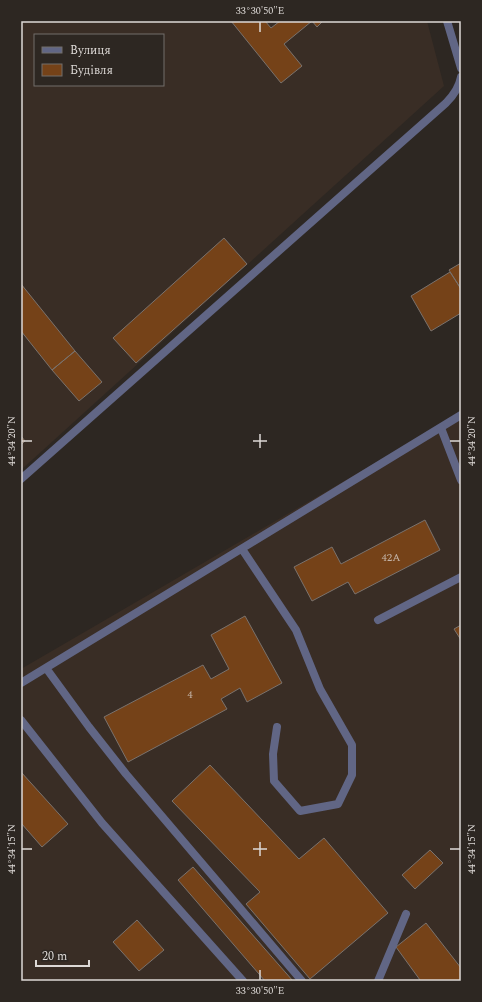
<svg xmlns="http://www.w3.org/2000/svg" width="482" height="1002" font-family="Spectral,serif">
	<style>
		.built { fill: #392d25; fill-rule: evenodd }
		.building { fill: #754218; stroke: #7a726d }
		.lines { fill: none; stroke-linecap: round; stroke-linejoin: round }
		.lane { stroke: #616685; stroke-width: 8 }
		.street { stroke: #616685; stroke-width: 8 }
		.ticks { fill: none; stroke: #ddd9d6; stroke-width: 1.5 }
		.labels { text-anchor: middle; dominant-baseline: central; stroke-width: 3; stroke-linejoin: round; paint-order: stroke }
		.number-label { font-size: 11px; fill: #c3b3a6 }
		.neatline { fill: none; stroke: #ddd9d6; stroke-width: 1.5 }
		.ticks-label { font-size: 10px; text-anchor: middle; fill: #ddd9d6 }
	</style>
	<rect width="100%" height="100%" fill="#2d2722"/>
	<path class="built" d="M21 21H427L444 86 21 470ZM35 35H163V85H35Z
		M461 413V981H21V669Z"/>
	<path class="building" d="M231 21H265L271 28 280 21H323L317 27 312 21 284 44 302 66 281 83Z
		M224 238 247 264 136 363 113 338Z
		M461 263V289L449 270Z
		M450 272 461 289V313L431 331 411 296Z
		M21 284 75 351 52 370 21 331Z
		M75 351 102 382 79 401 52 370Z
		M21 436 25 441 21 445Z
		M425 520 440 550 355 594 348 582 312 601 294 567 332 547 341 564Z
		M245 616 282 683 247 702 240 688 221 699 227 709 128 762 104 717 203 665 211 679 229 669 211 635Z
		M461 625V640L454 629Z
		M210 765 299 859 324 838 388 913 310 979 246 904 260 892 172 801Z
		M21 772 68 824 42 847 21 823Z
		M430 850 443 863 415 889 402 875Z
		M193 867 293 981H265L178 880Z
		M137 920 164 950 139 971 113 942Z
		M426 923 461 968V981H418L420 980 396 947Z"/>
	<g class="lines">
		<path class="lane" d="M242 549 296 630 320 689 352 745V775L338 804 300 811 274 781 273 754 277 727
			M46 668 89 727 126 774 302 981
			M21 683 461 415
			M21 720 102 823 243 981
			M378 981 406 914"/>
		<path class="street" d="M447 21 461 68
			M441 428 461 480
			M21 479 446 103C454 95 459 88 461 77
			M378 620 461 577"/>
	</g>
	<path class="ticks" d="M260 22V32M260 434V448M22 441H32M253 441H267M450 441H460M260 842V856M22 849H32M253 849H267M450 849H460M260 970V980"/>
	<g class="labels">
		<g class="number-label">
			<text x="391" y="557">42А</text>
			<text x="190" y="694">4</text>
		</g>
	</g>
	<rect width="482" height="1002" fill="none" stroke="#2d2722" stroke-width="44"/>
	<rect x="34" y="34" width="130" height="52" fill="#2d2722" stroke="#736e6a"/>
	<rect x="42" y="47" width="20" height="6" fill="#616685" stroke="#736e6a"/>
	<text x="70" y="54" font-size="12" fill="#ddd9d6">Вулиця</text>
	<rect x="42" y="64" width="20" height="12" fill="#754218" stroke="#736e6a"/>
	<text x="70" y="74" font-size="12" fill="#ddd9d6">Будівля</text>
	<path d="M36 960v6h53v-6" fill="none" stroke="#ddd9d6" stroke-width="2"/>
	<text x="42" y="960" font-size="12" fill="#ddd9d6" stroke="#2d2722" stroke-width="3" paint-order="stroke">20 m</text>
	<rect x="22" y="22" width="438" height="958" class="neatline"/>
	<g class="ticks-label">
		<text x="260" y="14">33°30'50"E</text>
		<text transform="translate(11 441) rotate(-90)" y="4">44°34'20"N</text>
		<text transform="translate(471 441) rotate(-90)" y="4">44°34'20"N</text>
		<text transform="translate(11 849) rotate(-90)" y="4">44°34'15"N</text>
		<text transform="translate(471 849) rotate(-90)" y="4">44°34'15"N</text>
		<text x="260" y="994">33°30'50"E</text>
	</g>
</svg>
